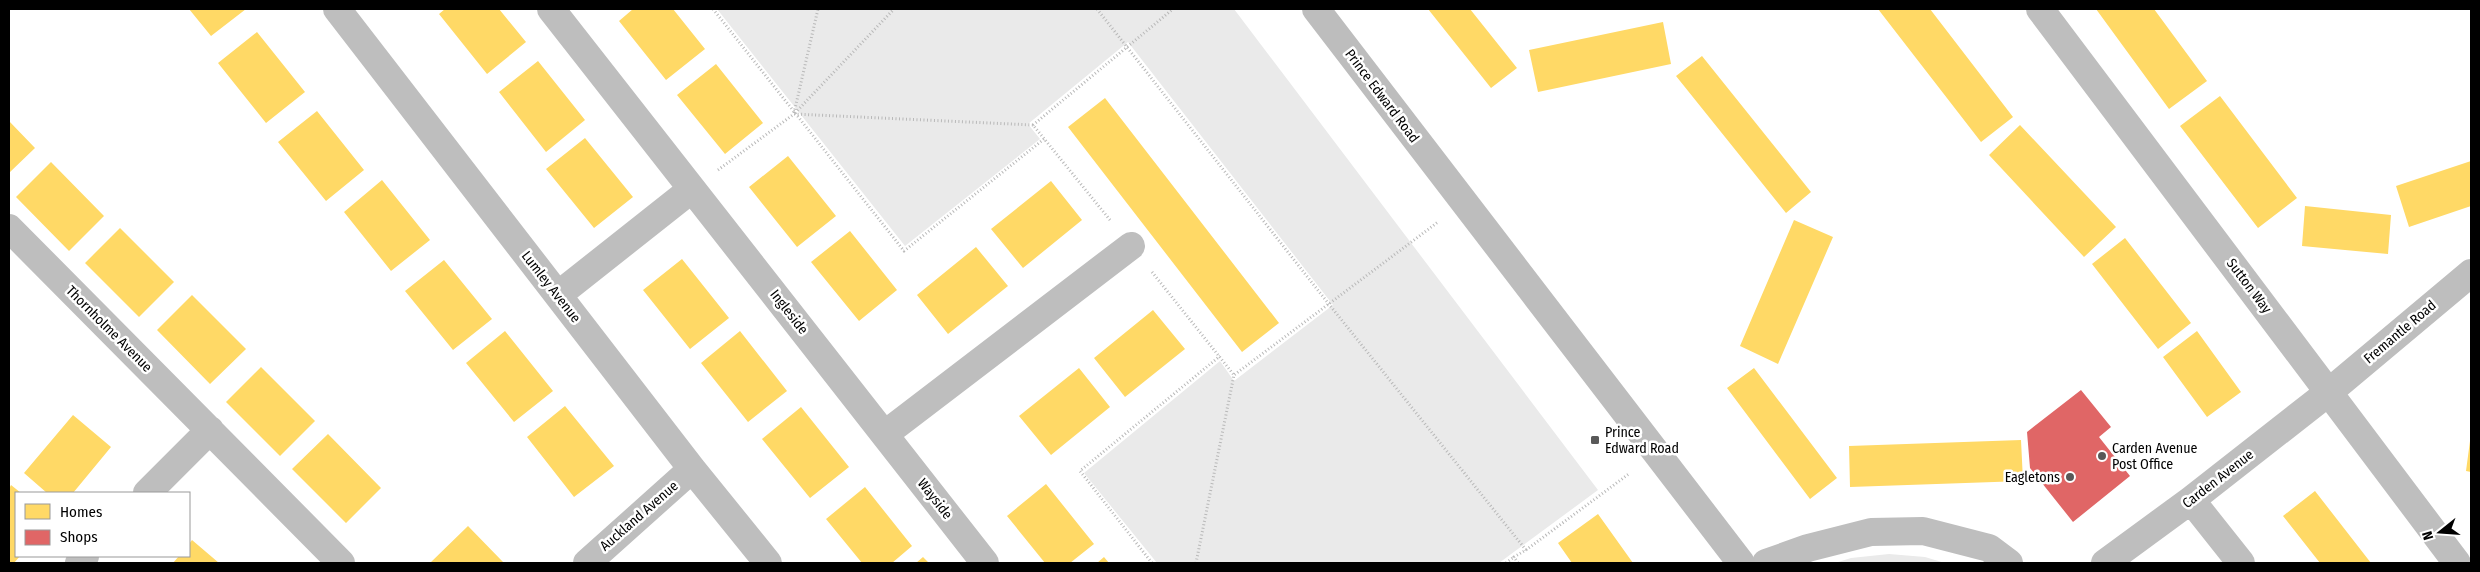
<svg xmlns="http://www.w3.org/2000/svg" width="2480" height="572" font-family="'Fira Sans Condensed',sans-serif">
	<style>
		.green { fill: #eaeaea }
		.homes { fill: #ffd966 }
		.shops { fill: #e06666 }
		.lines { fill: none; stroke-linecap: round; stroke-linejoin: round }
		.path { stroke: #b8b8b8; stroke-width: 3; stroke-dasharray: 1 2.5; stroke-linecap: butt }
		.minor { stroke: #bebebe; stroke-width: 28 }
		.major { stroke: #bdbdbd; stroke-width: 28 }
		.poi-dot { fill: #595959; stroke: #fff; stroke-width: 2 }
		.labels { text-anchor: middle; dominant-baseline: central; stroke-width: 5; stroke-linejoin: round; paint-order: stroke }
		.street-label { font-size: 14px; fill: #000; stroke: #fff }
		.poi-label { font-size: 14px; fill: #000; stroke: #fff; text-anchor: start }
	</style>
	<rect width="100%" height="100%" fill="#fff"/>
	<path class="green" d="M717 9H1234L1598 490 1499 563H1157L1084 473 1220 361 1234 381 1333 305 1128 42 1028 124 1040 139 905 246Z
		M1889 554 1925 557 1945 563H1835L1851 558Z"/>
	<path class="homes" d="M189 9H246L211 36Z
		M445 9H499L526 42 487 74 439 14Z
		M633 9H673L705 49 666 80 619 21Z
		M1428 9H1470L1517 68 1491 88Z
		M1878 9H1930L2013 117 1981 142Z
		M2096 9H2154L2207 81 2169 109Z
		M1663 22 1671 64 1538 92 1529 50Z
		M257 32 305 92 266 123 218 63Z
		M1702 56 1811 192 1786 213 1676 76Z
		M538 61 585 120 546 152 499 92Z
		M716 64 763 123 725 154 677 95Z
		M2220 96 2297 198 2258 228 2180 126Z
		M1105 98 1279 323 1242 352 1068 127Z
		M317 111 364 170 326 201 278 142Z
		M9 121 35 148 9 173Z
		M2020 125 2116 227 2084 257 1989 155Z
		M585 138 633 197 594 228 546 169Z
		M788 156 836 216 797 247 749 187Z
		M2471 161V206L2409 227 2396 186Z
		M51 162 104 216 69 251 16 197Z
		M382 180 430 240 391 271 344 212Z
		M1051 181 1082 220 1023 268 991 229Z
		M2305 206 2391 215 2388 254 2302 246Z
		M1794 220 1833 237 1778 364 1740 346Z
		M120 228 174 282 139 317 85 263Z
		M850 231 897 290 859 321 811 262Z
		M2125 238 2191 323 2158 349 2092 264Z
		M976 247 1008 286 948 334 917 295Z
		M682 259 729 318 690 349 643 290Z
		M444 260 492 319 453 350 405 291Z
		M192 295 246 349 210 384 157 330Z
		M1153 310 1185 349 1125 397 1094 358Z
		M505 331 553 391 514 422 466 363Z
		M740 331 787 391 748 422 701 363Z
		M2197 331 2241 392 2207 417 2163 357Z
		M261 367 315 421 280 456 226 402Z
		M1079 368 1110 407 1051 455 1019 416Z
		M1754 368 1837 478 1810 499 1727 388Z
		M565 406 614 466 574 497 527 437Z
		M801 407 849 467 810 498 762 439Z
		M73 415 111 447 73 493H47L24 473Z
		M328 434 381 488 346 523 292 469Z
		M2021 440 2023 481 1850 487 1849 446Z
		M2470 441H2471V472L2466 471Z
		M1046 484 1094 544 1070 563H1045L1007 516Z
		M11 485 21 493H16V556H20L14 563H9V489Z
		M865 487 912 546 892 563H862L826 519Z
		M2315 491 2371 563H2320L2283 516Z
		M1598 514 1633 563H1572L1558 543Z
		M468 526 503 562 502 563H430Z
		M192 540 219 563H173L179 556H189V544Z
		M923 557 929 563H916Z
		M1104 557 1109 563H1097Z"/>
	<path class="shops" d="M2081 390 2111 427 2099 437 2130 476 2073 522 2030 468 2027 432Z"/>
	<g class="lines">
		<path class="path" d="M713 9 904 251 1044 139
			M1097 9 1328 303 1526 550 1514 557 1518 563
			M794 113 818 9
			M795 113 894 9
			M1033 125 1173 9
			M718 170 794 114 1033 125 1110 220
			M1152 272 1234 375
			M1526 550 1630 473
			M1152 563 1080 471 1220 356
			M1196 563 1234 375 1438 222
			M1506 563 1514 557"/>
		<path class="minor" d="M337 9 692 469 768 563
			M551 9 985 563
			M2040 9 2457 563
			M9 228 341 563
			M558 295 692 189
			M885 434 1131 246
			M147 493 210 430
			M2191 500 2241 563
			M79 563 85 556
			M587 563 692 469
			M1766 563 1808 548 1871 532 1923 531 1989 548 2009 563
			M2105 563 2191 500 2329 392 2471 273"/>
		<path class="major" d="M1316 9 1741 563"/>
	</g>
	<g class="poi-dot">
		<rect x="1590" y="435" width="10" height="10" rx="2.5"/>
		<circle cx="2102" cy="456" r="5"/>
		<circle cx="2070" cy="477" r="5"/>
	</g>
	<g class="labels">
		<g class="street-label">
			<text transform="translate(1382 96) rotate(53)">Prince Edward Road</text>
			<text transform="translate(2249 286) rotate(53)">Sutton Way</text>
			<text transform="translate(551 287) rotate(52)">Lumley Avenue</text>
			<text transform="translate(789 312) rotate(52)">Ingleside</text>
			<text transform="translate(109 329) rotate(45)">Thornholme Avenue</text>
			<text transform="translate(2400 332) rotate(-40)">Fremantle Road</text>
			<text transform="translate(2218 479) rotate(-38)">Carden Avenue</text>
			<text transform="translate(935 499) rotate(52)">Wayside</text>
			<text transform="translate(639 516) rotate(-41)">Auckland Avenue</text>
		</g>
		<g class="poi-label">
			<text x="1605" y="432">Prince<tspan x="1605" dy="16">Edward Road</tspan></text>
			<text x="2112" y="448">Carden Avenue<tspan x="2112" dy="16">Post Office</tspan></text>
			<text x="2060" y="477" text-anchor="end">Eagletons</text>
		</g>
	</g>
	<rect width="2480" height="572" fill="none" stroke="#000000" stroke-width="20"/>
	<rect x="15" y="492" width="175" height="65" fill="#ffffff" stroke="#999999"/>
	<rect x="25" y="504" width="25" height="15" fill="#ffd966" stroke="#999999"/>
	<text x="60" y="517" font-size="15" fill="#000000">Homes</text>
	<rect x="25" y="530" width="25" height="15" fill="#e06666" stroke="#999999"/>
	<text x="60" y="542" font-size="15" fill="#000000">Shops</text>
	<g transform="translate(2440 532) rotate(253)" stroke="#ffffff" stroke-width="4" paint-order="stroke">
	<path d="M0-4L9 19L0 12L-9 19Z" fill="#000000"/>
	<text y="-8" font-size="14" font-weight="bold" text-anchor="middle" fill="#000000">N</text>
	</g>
</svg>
